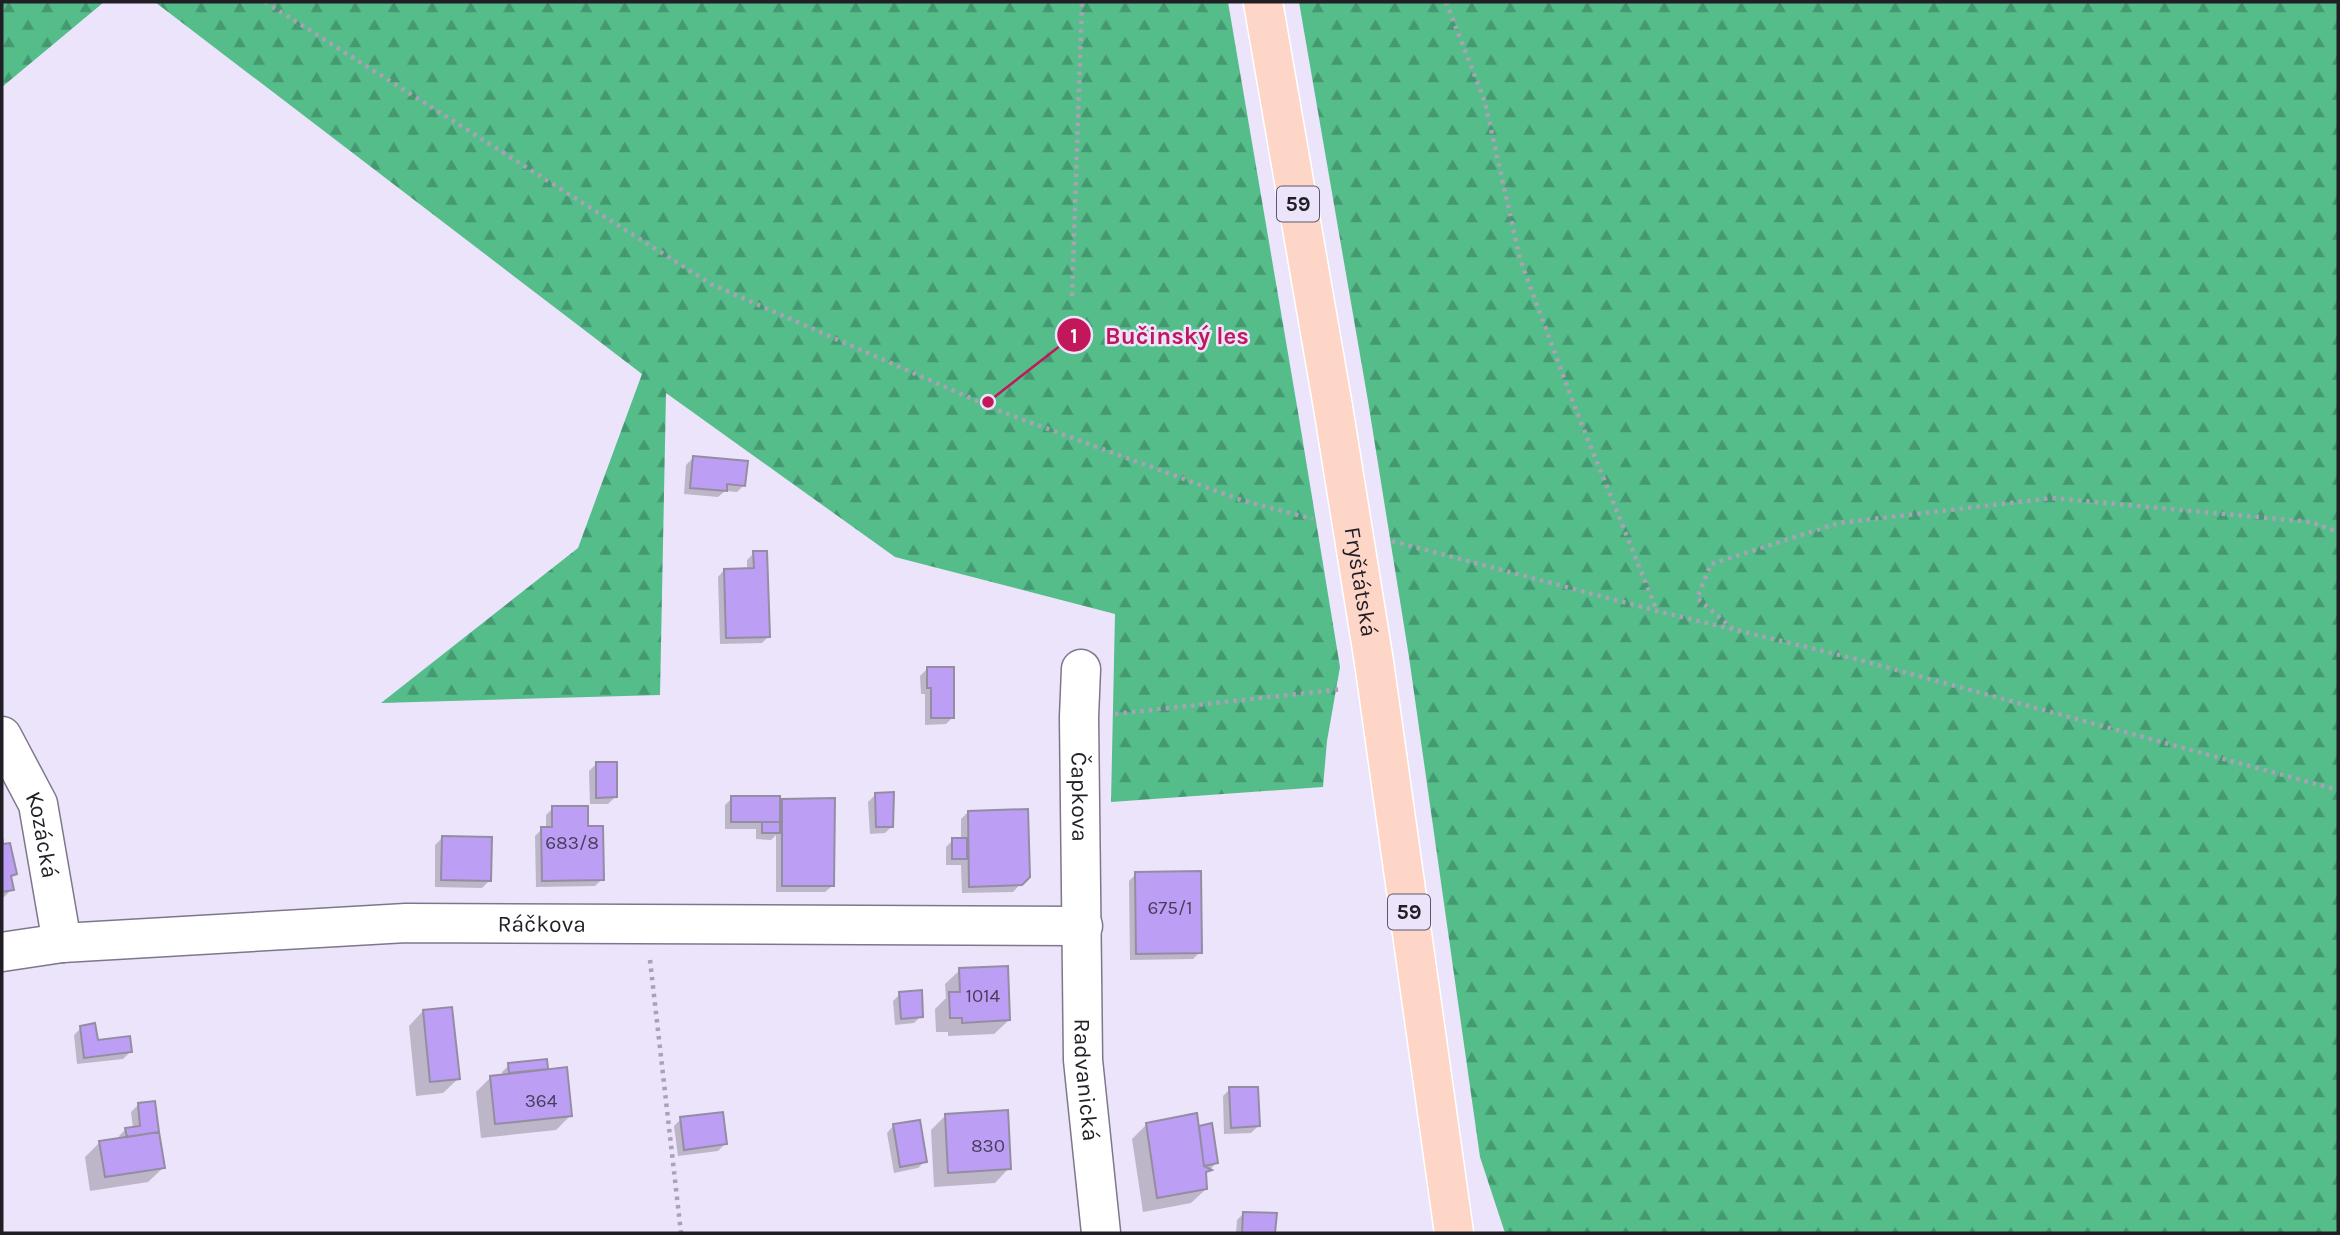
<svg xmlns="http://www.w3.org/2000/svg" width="2340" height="1235" font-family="Karla,sans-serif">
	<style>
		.forest { fill: url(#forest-firs) }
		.shadow { fill: #0003 }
		.building { fill: #bd9ef5; stroke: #948da2; stroke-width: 2 }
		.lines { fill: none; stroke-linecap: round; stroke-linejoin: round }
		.street-casing { stroke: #7e778b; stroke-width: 41 }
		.primary-casing { stroke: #fff; stroke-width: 41 }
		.path { stroke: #a7a2b4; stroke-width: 4.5; stroke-dasharray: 3.5 5; stroke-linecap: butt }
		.street { stroke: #fff; stroke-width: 38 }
		.primary { stroke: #fdd6c8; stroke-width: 38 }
		.primary-bridge-casing { stroke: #fff; stroke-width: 41; stroke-linecap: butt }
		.primary-bridge { stroke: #fdd6c8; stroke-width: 38 }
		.labels { text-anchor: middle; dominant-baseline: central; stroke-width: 5; stroke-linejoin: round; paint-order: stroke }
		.number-label { font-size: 19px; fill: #483e5a }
		.shield { fill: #ebe4fb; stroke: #5e5966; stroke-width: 2 }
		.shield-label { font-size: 21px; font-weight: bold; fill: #211e26 }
		.street-label { font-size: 23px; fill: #211e26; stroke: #ebe4fb }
		.leader { fill: none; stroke: #c2185b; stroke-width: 2.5 }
		.callout-dot { fill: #c2185b; stroke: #ebe4fb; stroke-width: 2.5 }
		.mark-label { font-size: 21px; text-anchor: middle; font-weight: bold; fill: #fff }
		.callout-label { font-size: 24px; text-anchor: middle; font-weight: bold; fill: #c2185b; stroke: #ebe4fb; stroke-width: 5; stroke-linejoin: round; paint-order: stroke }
	</style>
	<defs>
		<pattern id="forest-firs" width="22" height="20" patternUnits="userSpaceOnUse" patternTransform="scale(1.75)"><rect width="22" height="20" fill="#54bd8a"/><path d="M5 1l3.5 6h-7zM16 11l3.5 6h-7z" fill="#459971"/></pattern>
	</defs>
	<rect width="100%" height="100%" fill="#ebe4fb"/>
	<path class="forest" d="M2 2H104L2 87Z
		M155 2H1228L1298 412 1340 667 1327 741 1323 787 1111 802 1115 614 895 557 666 393 660 695 381 703 578 548 642 374Z
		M1299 2H2338V1233H1505L1480 1157 1409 657 1368 401Z"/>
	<path class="shadow" d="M693 458 744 485 737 492 725 491 718 497 684 494 686 465Z
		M754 553 769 636 762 643 720 644 718 577 724 570H747V560Z
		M927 669 953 717 946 724 925 725V694H921L920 676Z
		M596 764 615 797 608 804H590L589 771Z
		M875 795 892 826 885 833 870 834 868 802Z
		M732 798 778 805 783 801 832 886 825 892H776V835L771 840 756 839V829H725V805Z
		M553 808 602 879 595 886 536 887 535 836 542 829H546V815Z
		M968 812 1028 876 1013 892 962 893 961 865H946V847L953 840H961V819Z
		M442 838 489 881 482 888 435 887V845Z
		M2 845H9L15 874 10 879 12 889 2 899Z
		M1136 874 1200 952 1193 959 1130 960 1129 881Z
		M960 970 1009 1020 994 1034 948 1036V1032H936L935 1009 946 998 945 984Z
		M900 994 921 1016 914 1023 895 1025 893 1001Z
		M423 1011 458 1079 443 1093 416 1096 409 1026Z
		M81 1028 96 1042 130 1052 123 1059 77 1064 74 1035Z
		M546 1061 547 1071 570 1116 556 1130 481 1138 476 1092 491 1077 503 1076 502 1072 509 1065Z
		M1230 1089 1258 1126 1251 1133 1224 1134 1223 1096Z
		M138 1105 163 1168 148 1182 90 1191 85 1157 100 1142 120 1140 119 1136 126 1129 133 1128 131 1112Z
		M946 1115 1009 1168 995 1183 934 1187 931 1130Z
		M681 1119 725 1144 718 1151 678 1156 674 1126Z
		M1147 1124 1197 1130 1200 1128 1216 1163 1205 1175 1206 1189 1191 1203 1143 1212 1132 1139Z
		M893 1126 925 1161 918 1168 894 1173 887 1133Z
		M1244 1213 1276 1215 1273 1233H1236L1237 1220Z"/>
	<path class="building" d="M693 456 748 461 745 486 727 484V491L690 488Z
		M753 551H767L770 637 726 638 724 569 754 568Z
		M927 667H954V718H931V688H927Z
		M596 762H617V797L596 798Z
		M894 792 893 827H876L875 793Z
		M731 796H780V822H731Z
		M835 798 834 886H782V799Z
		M552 806H588V826H603L604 880 542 881 541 827H552Z
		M1028 809 1030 877 1022 885 969 887 968 811Z
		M762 822H780V833H762Z
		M2 836 3 844 10 843 17 874 11 876 14 890 2 892Z
		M442 836 492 837 491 881 441 880Z
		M952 838H967V859H952Z
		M1201 871 1202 953 1136 954 1135 872Z
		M1008 966 1010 1020 962 1023V1018H950L949 992H960L959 968Z
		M922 990 923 1017 901 1019 899 992Z
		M452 1007 460 1079 430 1082 423 1010Z
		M95 1023 98 1040 130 1036 132 1052 84 1058 80 1026Z
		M547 1059 548 1069 509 1073 508 1063Z
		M567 1067 572 1116 495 1124 490 1076Z
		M1229 1087H1258L1260 1126 1231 1128Z
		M155 1101 159 1132 127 1137 125 1128 140 1126 138 1103Z
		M1008 1110 1011 1169 948 1173 945 1114Z
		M723 1112 727 1144 684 1150 680 1117Z
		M1197 1113 1204 1166 1212 1170 1206 1172 1207 1189 1157 1198 1146 1123Z
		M920 1120 927 1162 900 1167 893 1124Z
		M1212 1123 1218 1163 1204 1166 1199 1126Z
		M159 1132 165 1168 105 1177 99 1141Z
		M1243 1212 1277 1213 1275 1233H1242Z"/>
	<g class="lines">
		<g class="street-casing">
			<g id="street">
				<path id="s1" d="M1081 669 1079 717 1083 1060 1101 1233"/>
				<path id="s2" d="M2 736 38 804 62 943"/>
				<path id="s3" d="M2 952 62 943 406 923 1083 926"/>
			</g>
		</g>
		<g class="primary-casing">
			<path id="primary" d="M1263 2 1333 407
				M1374 662 1454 1233"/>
		</g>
		<path class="path" d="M265 2 711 284 1002 412 1241 500 1313 519
			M1446 2 1485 102 1520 259 1576 410 1657 611
			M1072 296 1082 2
			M1392 541 1657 611 1856 659 2338 790
			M1733 629 1697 598 1711 564 1839 523 2052 498 2311 522 2338 532
			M1115 714 1343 689
			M650 960 681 1233"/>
		<use href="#street" class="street"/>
		<use href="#primary" class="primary"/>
		<g class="primary-bridge-casing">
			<g id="primary-bridge">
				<path id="s4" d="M1333 407 1374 662"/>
			</g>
		</g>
		<use href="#primary-bridge" class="primary-bridge"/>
	</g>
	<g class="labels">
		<g class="number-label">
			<text x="572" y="843">683/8</text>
			<text x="1170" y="908">675/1</text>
			<text x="983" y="996">1014</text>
			<text x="541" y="1101">364</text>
			<text x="988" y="1146">830</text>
		</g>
		<g class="shield">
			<rect x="1277" y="186.5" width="42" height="35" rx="5"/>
			<rect x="1388" y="894.5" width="42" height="35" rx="5"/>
		</g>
		<g class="shield-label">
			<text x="1298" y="204">59</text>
			<text x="1409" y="912">59</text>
		</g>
		<g class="street-label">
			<text stroke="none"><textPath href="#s4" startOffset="177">Fryštátská</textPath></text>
			<text stroke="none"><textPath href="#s1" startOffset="128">Čapkova</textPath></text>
			<text stroke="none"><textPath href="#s2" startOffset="108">Kozácká</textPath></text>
			<text stroke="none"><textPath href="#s3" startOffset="541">Ráčkova</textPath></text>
			<text stroke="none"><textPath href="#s1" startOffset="411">Radvanická</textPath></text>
		</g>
	</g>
	<path class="leader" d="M988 402L1074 335"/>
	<g class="callout-dot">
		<circle cx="988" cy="402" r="7"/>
		<circle cx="1074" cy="335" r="18"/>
	</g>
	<g class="mark-label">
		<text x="1074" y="343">1</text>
	</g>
	<g class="callout-label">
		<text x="1177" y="344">Bučinský les</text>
	</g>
	<rect width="2340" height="1235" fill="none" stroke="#211e26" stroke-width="7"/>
</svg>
